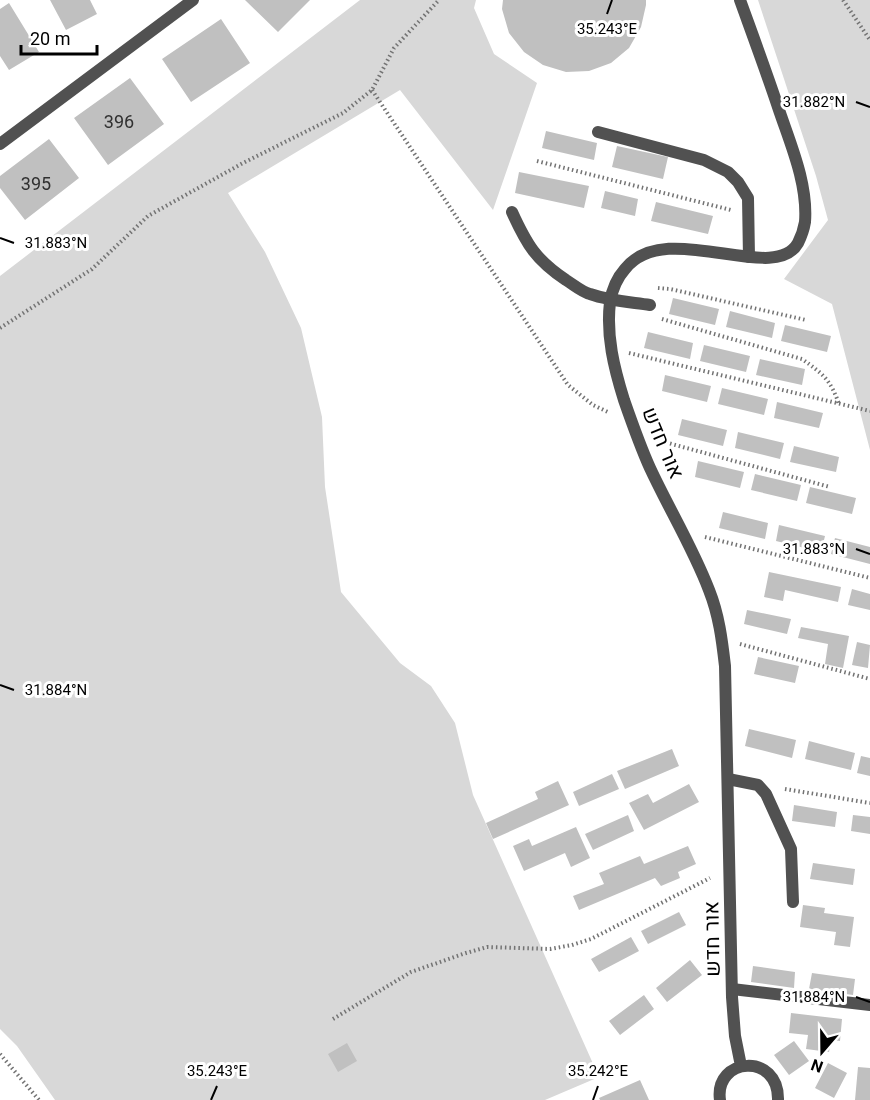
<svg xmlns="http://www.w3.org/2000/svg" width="870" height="1100" font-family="Roboto,Heebo,sans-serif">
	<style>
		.green { fill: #d8d8d8 }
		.building { fill: #c0c0c0 }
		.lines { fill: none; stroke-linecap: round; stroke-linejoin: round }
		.path { stroke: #737373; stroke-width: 4; stroke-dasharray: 1.5 3; stroke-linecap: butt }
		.service { stroke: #515151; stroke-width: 12 }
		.minor { stroke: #515151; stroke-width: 12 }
		.ticks { fill: none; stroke: #000; stroke-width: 2 }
		.labels { text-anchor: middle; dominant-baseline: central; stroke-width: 6; stroke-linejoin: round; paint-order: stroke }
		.number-label { font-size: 18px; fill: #303030 }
		.street-label { font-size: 21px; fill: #000; stroke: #fff }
		.ticks-label { font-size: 15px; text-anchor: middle; fill: #000; stroke: #fff; stroke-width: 6; stroke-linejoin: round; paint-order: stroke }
	</style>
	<rect width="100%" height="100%" fill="#fff"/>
	<path class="green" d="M360 0H476L474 8 494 54 537 83 493 210 400 90 228 193 265 252 301 328 322 417 325 487 341 592 400 663 431 686 455 723 473 795 599 1077 545 1100H55L17 1046 0 1029V276Z
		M758 0H870V450L832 304 784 279 828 220 816 176Z"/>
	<path class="building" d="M50 0H90L97 14 66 30Z
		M245 0H310L278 32Z
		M503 0H646V5L641 27 629 48 611 63 589 71 566 72 543 65 524 52 509 33 502 9Z
		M9 3 39 52 9 70 0 56V9Z
		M221 19 250 63 191 102 162 59Z
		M130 78 164 124 108 165 74 118Z
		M546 131 597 143 594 160 542 148Z
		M49 139 79 178 25 220 0 188V176Z
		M617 146 668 157 663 179 612 167Z
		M519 172 589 186 584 208 515 193Z
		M605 191 638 199 635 216 601 208Z
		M656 202 713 216 708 234 651 221Z
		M673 298 719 309 715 325 669 314Z
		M730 311 775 323 772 338 726 327Z
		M785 325 831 336 827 352 781 341Z
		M648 332 693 343 690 359 644 348Z
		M704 345 750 356 746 372 700 361Z
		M760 359 805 369 802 385 756 375Z
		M665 375 711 386 707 402 662 391Z
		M722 388 768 399 764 415 718 404Z
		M777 402 823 413 819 428 774 418Z
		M682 419 727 430 723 446 678 435Z
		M738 432 784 443 780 459 735 448Z
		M794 446 839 457 836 472 790 462Z
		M698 461 744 472 740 488 695 477Z
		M755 474 801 485 797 501 751 490Z
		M810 487 856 498 852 514 806 503Z
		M723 512 768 523 765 539 719 528Z
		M779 525 825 536 821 552 776 541Z
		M835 538 870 547V564L831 554Z
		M769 572 841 587 838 602 785 590 783 601 764 597Z
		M852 589 870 594V610L848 605Z
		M747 610 791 619 787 634 744 624Z
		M801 627 849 636 843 668 825 664 828 644 798 638Z
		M857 642 870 645 868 668 852 665Z
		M758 657 799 666 795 683 754 674Z
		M749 729 796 740 792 758 745 746Z
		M809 741 855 753 851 770 805 759Z
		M672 749 679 766 625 789 617 771Z
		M861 756 870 758V776L857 773Z
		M612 774 619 789 579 806 573 792Z
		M558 781 569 805 493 839 486 823 538 799 535 792Z
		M689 784 699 802 644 830 629 803 648 794 653 803Z
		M794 805 837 812 835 827 792 821Z
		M628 815 634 831 593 850 585 834Z
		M853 815 870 817V834L851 831Z
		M576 827 590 858 571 867 565 853 524 871 513 846 529 839 532 846Z
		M688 846 696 864 678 872 680 878 661 886 655 878 579 910 573 896 604 884 599 873 640 856 644 864Z
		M813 863 855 869 853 885 810 879Z
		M803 905 825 908 824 913 854 917 850 947 834 945 836 932 800 927Z
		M679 912 686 925 648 944 641 931Z
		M631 937 639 951 599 972 591 959Z
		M690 960 702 975 667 1002 656 988Z
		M753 966 795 972 794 988 751 982Z
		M812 973 855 979 853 995 809 989Z
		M644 995 654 1009 620 1035 609 1021Z
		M791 1013 842 1019 840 1041 831 1040 829 1052 806 1049 808 1035 789 1033Z
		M794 1041 809 1061 789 1075 774 1055Z
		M347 1043 357 1061 338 1072 328 1054Z
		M828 1063 847 1073 834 1098 815 1088Z
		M858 1067 870 1068V1100H855Z
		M640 1080 649 1100H600L599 1098Z"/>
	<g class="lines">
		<path class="path" d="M843 0 870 40
			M372 90 568 385 593 405 610 413
			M537 161 731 210
			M658 288 670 289 806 320
			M662 319 802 359C823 374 830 379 839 404
			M0 328 92 269 148 216 243 163 343 113 372 90 394 48 439 0
			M629 353 870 411
			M657 440 830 487
			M705 537 870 578
			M740 644 870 679
			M785 789 870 803
			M333 1019 411 972 466 953 487 947 550 949 572 945 591 939 710 878
			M0 1054 39 1100"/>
		<path class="service" d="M598 132 704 160 728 172 738 182 748 198 749 257
			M512 212C527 245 536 260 566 280 574 285 582 292 590 294 610 301 630 302 650 305
			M728 779 758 785 766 794 791 849 793 902
			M732 989 870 1005"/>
		<path class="minor" d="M740 0C753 36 766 71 778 107 790 143 808 183 805 222 804 228 801 237 798 243 774 286 666 217 625 269 617 278 612 290 610 302 606 336 614 368 624 400 632 423 640 446 650 468 669 509 693 548 709 590 719 615 722 640 725 666L732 997 735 1036 741 1066
			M0 144 193 0
			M720 1100C714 1057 779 1052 778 1100"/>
	</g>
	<path class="ticks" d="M607 14 612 0M856 102 870 107M0 238 14 243M856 549 870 554M0 685 14 690M856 997 870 1002M211 1100 217 1086M593 1100 598 1086"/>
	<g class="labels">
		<g class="number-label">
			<text x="119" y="121">396</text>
			<text x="36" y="183">395</text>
		</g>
		<g class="street-label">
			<text transform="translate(663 443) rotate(67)">אור חדש</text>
			<text transform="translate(712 939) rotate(-91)">אור חדש</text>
		</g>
	</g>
	<g class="ticks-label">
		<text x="607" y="34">35.243°E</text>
		<text x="814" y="107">31.882°N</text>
		<text x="56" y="248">31.883°N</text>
		<text x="814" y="554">31.883°N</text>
		<text x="56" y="695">31.884°N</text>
		<text x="814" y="1002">31.884°N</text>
		<text x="217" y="1076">35.243°E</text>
		<text x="598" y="1076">35.242°E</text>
	</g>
	<g transform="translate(822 1052) rotate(200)" stroke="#ffffff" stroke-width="4.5" paint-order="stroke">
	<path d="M0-4.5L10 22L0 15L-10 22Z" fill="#000000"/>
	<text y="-9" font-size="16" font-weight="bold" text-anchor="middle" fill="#000000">N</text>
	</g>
	<path d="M21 45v9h76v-9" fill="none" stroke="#000000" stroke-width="3"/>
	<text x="30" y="45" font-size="18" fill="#000000" stroke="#ffffff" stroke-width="4.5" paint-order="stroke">20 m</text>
</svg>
